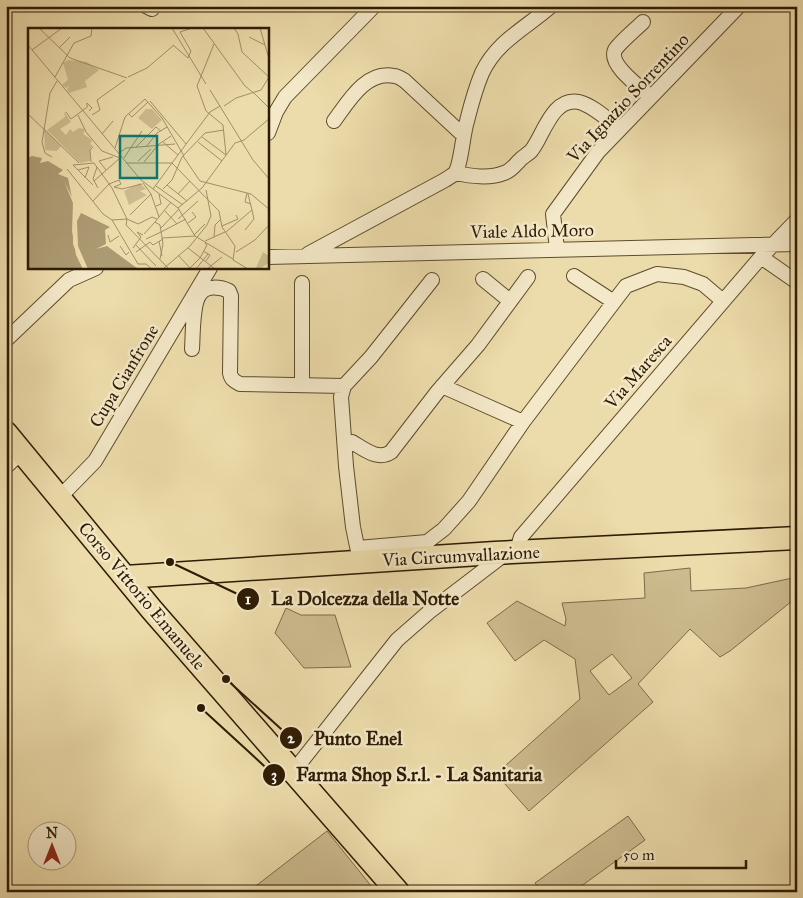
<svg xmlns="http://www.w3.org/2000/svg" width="803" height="898" font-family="'IM FELL Great Primer',serif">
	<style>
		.green { fill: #ccbb8e; stroke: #7c6b48; fill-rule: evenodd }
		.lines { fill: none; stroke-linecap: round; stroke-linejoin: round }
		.minor-casing { stroke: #5d4b2d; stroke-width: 16 }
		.tertiary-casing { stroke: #5d4b2d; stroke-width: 20 }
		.primary-casing { stroke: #2d1b03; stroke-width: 25 }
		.minor { stroke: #f3e8c8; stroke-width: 14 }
		.tertiary { stroke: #f3e8c8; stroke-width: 18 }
		.primary { stroke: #eddcab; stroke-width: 22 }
		.labels { text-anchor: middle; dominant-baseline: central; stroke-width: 5; stroke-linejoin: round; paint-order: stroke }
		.street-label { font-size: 18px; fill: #2d1b03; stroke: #f3e8c8 }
		.inset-road { fill: none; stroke: #a08f68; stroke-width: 1 }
		.view { fill: #0f766e; fill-opacity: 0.15; stroke: #0f766e; stroke-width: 2.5 }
		.inset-edge { fill: none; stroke: #2d1b03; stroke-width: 2.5 }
		.leader { fill: none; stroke: #2d1b03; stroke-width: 2 }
		.callout-dot { fill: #2d1b03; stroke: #f3e8c8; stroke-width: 2 }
		.mark-label { font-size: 15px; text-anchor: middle; font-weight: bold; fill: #fff }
		.callout-label { font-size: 19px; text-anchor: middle; font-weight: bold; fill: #2d1b03; stroke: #f3e8c8; stroke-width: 5; stroke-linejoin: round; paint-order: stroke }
	</style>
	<rect width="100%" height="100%" fill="#eddcab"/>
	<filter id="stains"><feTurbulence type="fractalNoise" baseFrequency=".004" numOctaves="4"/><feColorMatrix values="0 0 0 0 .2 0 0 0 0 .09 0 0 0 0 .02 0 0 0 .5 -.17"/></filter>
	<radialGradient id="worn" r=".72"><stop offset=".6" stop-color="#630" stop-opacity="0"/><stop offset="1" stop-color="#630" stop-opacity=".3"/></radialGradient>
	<path class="green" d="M690 568 691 591 746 588 797 577V597L730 651 720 657 690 629 638 684 653 702 529 811 496 774 580 699 575 659 544 640 515 661 487 623 517 601 565 626 566 619 562 603 645 598 644 573ZM612 654 632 678 609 695 590 671Z
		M286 608 301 615H335L351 667 304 668 275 633Z
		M628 816 645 840 573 892H542L535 883Z
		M327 831 376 892H248Z"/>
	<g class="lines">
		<g class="minor-casing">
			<path id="minor" d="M146 6 152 9
				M643 22C637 28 619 43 615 50 608 65 641 88 651 97
				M334 121C348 102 366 70 394 76 398 76 402 79 405 81L463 135
				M268 133 276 112 285 97 374 6
				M455 173C471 176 489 179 504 173 511 171 514 166 519 161 522 157 527 155 531 151 543 137 552 96 579 102 594 106 608 120 620 129
				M557 249 553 214 598 152 739 6
				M308 254 445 180C448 178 452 176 455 173 461 165 463 133 467 121 471 105 476 87 482 73 497 41 526 28 551 6
				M268 257 797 244
				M761 257 797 282
				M574 276 614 302
				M483 279 510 301
				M302 283V385
				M6 340 69 280 96 268
				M192 349C193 336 192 304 200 294 206 285 221 287 229 291L231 296 230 373C231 379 234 381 240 384L344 386
				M442 386 523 422
				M352 442C364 449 378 461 391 452L438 391 478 345 528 277
				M60 497 95 461 210 268
				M358 548 427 542 444 529 469 501 523 422 626 286 657 274 684 277 703 284 723 301
				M516 553 521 537 761 257 797 220
				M359 556 353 527 346 466 341 397 344 386 371 357 432 280
				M293 772 397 640 429 612 505 554"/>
		</g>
		<g class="tertiary-casing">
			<path id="tertiary" d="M6 464 21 450"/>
		</g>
		<g class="primary-casing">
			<path id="primary" d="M6 433 152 610 398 892
				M125 577 495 553 797 538"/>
		</g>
		<use href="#minor" class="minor"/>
		<use href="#tertiary" class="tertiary"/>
		<use href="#primary" class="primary"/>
	</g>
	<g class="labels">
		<g class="street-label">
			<text transform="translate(628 98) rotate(-47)">Via Ignazio Sorrentino</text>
			<text transform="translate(532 231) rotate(-1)">Viale Aldo Moro</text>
			<text transform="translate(638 372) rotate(-49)">Via Maresca</text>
			<text transform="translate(124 376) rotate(-59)">Cupa Cianfrone</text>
			<text transform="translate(461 556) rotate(-3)">Via Circumvallazione</text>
			<text transform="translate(142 596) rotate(50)">Corso Vittorio Emanuele</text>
		</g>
	</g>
	<g transform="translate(28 28)">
		<rect width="241" height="241" fill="#eddcab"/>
		<path d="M40 32 59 34 71 42 57 53 59 59 41 65 39 61 42 57 38 60 34 57 40 52 35 35ZM118 81H124L134 92 124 101 110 90ZM36 83 43 94 32 101 38 107 42 101 45 104 51 100 57 101 55 106 64 112 62 116 65 118 62 121V133L52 135 19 102 37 89ZM16 100 33 118 29 123 17 122ZM112 155 118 161 112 163 119 167 101 177 96 163ZM235 224 241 228V235L231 241 228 240Z" fill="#ccbb8e"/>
		<path d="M4 128 14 130 12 135 20 133 35 142 30 146 40 150 45 175V216L55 241H0V130ZM53 185 82 199 77 202 78 216 68 221 79 218 110 241H60L50 218 49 193Z" fill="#ac9a72"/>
		<path d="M36 153 48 177 49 217 59 241H55L48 227 44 203 45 175Z" fill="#eddcab"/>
		<path class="inset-road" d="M11 0 42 30 99 50M144 0 178 56M175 0 217 58 227 66M206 0 210 6 214 24 241 49M232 0 242 34M221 9 237 17M186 16 169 58 178 83 195 97 198 127M0 17 113 152 125 161 144 135M145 17 160 30 163 23 152 4 164 0M31 20 42 9M4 22 34 0M27 49 46 15 63 8 64 0M100 49 119 40 146 17M182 62 225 132 242 152M227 66 242 81M122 73 158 116M196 78 208 70 233 62 241 49M59 80V75L64 80 61 83M38 84 43 91 58 80M0 86 51 135M101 86 104 89 120 74M50 87 58 104 74 123 92 130M64 87 72 82 69 72 97 52M74 106 85 93M174 109 198 127M135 114 150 127M170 114 194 133M108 119 128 99 133 103M118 119 129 105 139 99M87 120 97 89 117 71 134 90 156 128M91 125 98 120 147 116M155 128 172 153 223 166 242 182M24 129 17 125 14 114 22 65 29 53M96 130 114 103M110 133 123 121M63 134 62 122 65 119M116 134 131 116 143 108M98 135H144L191 183 194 199 207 218 205 232 220 241M144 135 182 84 192 78M69 139 65 151 70 160M39 141 75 186 84 192M50 142 61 139 57 150M78 142 71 133 85 129M66 153 92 130M115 155 123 166 131 189M81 156 91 152 93 156 86 159M65 157 45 137 66 135 84 160 99 191M139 157 159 173M128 158 155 177M86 159 94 161 114 156M125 161 150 180 167 208 205 231M135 161 144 152 154 129 177 105 196 102M219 165 217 174 223 176M150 166 162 153M65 173 81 156M128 178 133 176 131 166M150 180 174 160 207 115 216 112 242 90M137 183 149 196M102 187 123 166M99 191 98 197 141 241M150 191 170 173M84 192 110 236H118L124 241M84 192 99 191 110 196M160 195 168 189 164 184M110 196 124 189 129 191M194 198 210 191 208 187M133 200 151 181M217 202 226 191 224 182M133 204 158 191M198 204 224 182 220 166M116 206 127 194M80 207 82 214 91 208M166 207 177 196M186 209 187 197 193 191M134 210 167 208M118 211 133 204M131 213 134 228M177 213 197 204M107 216 128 238M92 218 98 227 101 224M105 220 113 209 109 204 115 207M160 220 187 241M175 223 182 227 178 233M108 224 122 214 125 217 135 211M208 224 227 212 242 196M150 227 162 240 172 230 179 217 177 215M132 231 135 216 132 197 127 194 143 174M135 241 162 218 179 197 183 188 178 162M168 241 180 226M179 241 194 229"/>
		<path class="view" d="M92 108H129V150H92Z"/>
		<rect width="241" height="241" class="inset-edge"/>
	</g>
	<path class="leader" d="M170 562L248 599M226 679L291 738M201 708L274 775"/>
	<g class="callout-dot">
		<circle cx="170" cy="562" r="5"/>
		<circle cx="226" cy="679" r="5"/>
		<circle cx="201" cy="708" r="5"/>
		<circle cx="248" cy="599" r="12"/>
		<circle cx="291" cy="738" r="12"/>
		<circle cx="274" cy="775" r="12"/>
	</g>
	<g class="mark-label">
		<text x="248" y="604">1</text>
		<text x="291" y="743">2</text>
		<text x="274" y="780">3</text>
	</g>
	<g class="callout-label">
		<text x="365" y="605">La Dolcezza della Notte</text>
		<text x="358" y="745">Punto Enel</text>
		<text x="419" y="781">Farma Shop S.r.l. - La Sanitaria</text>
	</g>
	<rect width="803" height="898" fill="none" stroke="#eddcab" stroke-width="25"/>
	<rect x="8" y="8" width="788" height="883" fill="none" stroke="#2d1b03" stroke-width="2.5"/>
	<rect x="12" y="12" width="778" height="873" fill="none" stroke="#2d1b03"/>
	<g transform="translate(52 846)"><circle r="24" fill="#f3e8c8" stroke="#a49679"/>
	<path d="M0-4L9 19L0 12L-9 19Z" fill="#8f2418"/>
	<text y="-8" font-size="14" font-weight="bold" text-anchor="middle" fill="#2d1b03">N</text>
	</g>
	<path d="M616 860v8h130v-8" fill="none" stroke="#2d1b03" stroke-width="2.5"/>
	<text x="623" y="860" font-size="15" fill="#2d1b03" stroke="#f3e8c8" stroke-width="4" paint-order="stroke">50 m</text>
	<rect width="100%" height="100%" filter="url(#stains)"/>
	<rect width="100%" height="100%" fill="url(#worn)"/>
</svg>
